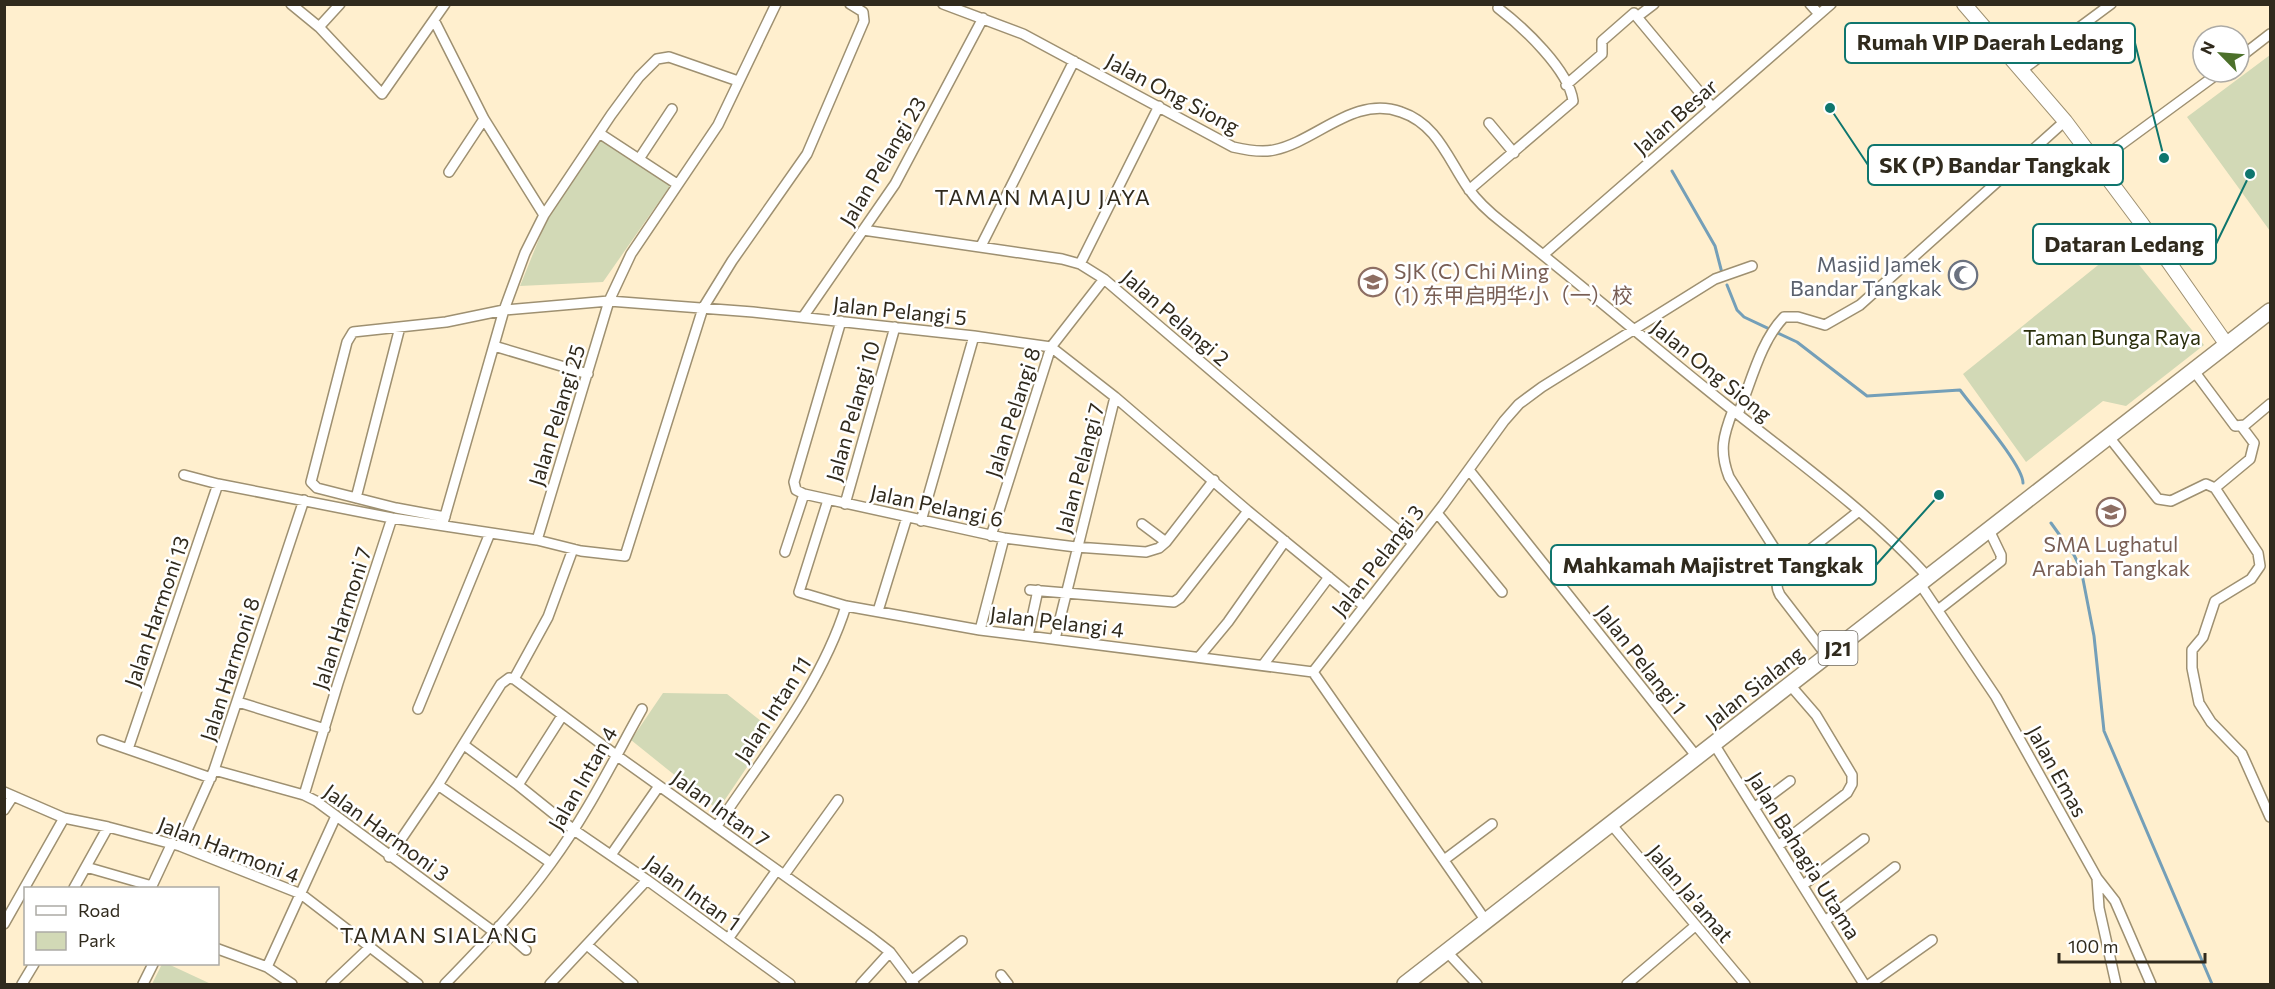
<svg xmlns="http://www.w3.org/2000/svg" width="2275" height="989" font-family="Commissioner,'Noto Sans SC',sans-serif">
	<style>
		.green { fill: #d2d9b6 }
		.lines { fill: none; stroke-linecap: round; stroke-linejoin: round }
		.stream { stroke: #749fb8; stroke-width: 3 }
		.street-casing { stroke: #9e9071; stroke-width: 12 }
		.secondary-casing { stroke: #9e9071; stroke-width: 16 }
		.primary-casing { stroke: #9e9071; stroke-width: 18 }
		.street { stroke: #fff; stroke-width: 9 }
		.secondary { stroke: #fff; stroke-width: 14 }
		.primary { stroke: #fff; stroke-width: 15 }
		.labels { text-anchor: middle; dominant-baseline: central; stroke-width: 5; stroke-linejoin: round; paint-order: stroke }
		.shield { fill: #fff; stroke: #6e6a61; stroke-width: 1.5 }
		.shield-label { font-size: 20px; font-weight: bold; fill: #302a1d }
		.street-label { font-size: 21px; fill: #302a1d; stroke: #fff }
		.worship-label { font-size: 21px; fill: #5b616d; stroke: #fff; text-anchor: end }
		.education-label { font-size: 21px; fill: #785e54; stroke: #fff; text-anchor: start }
		.park-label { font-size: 21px; fill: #2b300d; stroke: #fff }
		.neighbourhood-label { font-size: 22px; letter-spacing: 1.5px; fill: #302a1d; stroke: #fff }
		.leader { fill: none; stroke: #0f766e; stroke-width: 2 }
		.callout-dot { fill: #0f766e; stroke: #fff; stroke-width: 2 }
		.callout { fill: #fff; stroke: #0f766e; stroke-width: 2 }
		.callout-label { font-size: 22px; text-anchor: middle; font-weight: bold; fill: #302a1d }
	</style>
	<rect width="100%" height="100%" fill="#ffefce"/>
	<path class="green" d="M2270 55V231L2187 117Z
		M599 139 670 186 603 282 520 286 545 224Z
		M2123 245 2204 345 2126 406 2103 401 2026 462 1963 374Z
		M663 693 727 694 772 730 718 810 631 740Z
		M162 964H168L211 984H152Z"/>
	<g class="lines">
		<path class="stream" d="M1672 171 1715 246 1722 273
			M1727 285 1737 310 1744 317 1797 342 1867 396 1960 390C1973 408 2023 465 2023 483
			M2051 523 2074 555 2081 569 2094 636 2104 731 2212 984"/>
		<g class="street-casing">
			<path id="street" d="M291 4 319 27 382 94 445 4
				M943 4 1023 34 1233 147C1246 150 1261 153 1274 150 1317 141 1354 95 1401 112 1437 124 1448 159 1468 188 1477 201 1490 213 1503 223 1578 282 1650 344 1725 404 1794 459 1868 511 1928 577
				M1654 4 1637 17 1712 107
				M1810 4 1819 14
				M434 20 484 119 544 215
				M319 27 340 4
				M2239 58 2270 34
				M2022 70 2111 4
				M1566 85 1602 54V41L1634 13
				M1489 123 1514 153
				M599 133 677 184
				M639 159 672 109
				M2096 163 2220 72
				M449 172 484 119
				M1469 190 1573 101C1569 70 1523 27 1498 8
				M863 230 1062 259 1080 264 1104 279 1413 543
				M981 246 1074 61
				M1543 255 1831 4
				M1080 264 1159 106
				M803 317 895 184 983 18
				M841 321 794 482 796 490 804 494 1004 538 1076 547 1146 552 1159 548 1166 542 1214 480
				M494 346 588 374
				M2194 371 2235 426 2245 425 2270 404
				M1733 410C1723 436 1719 451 1729 477L1787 568
				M1738 414C1751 383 1760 342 1784 317H1798L1825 325 1860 305 2065 121
				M2109 437 2158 499 2171 501 2206 484 2215 488 2258 553 2260 566 2251 579 2215 601 2203 637 2192 650V668L2199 703 2211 722 2242 754 2270 817
				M1469 470 1697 757
				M184 475 218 484 392 518 537 540 581 551 625 556 703 308 732 261 807 154 864 21 863 12 850 4
				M2215 488 2250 459 2254 443 2242 427
				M356 498 400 327
				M828 500 799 592 846 606 980 630 1313 672
				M845 504 895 327
				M1437 513 1502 592
				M445 517 396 508 317 488 311 482 347 342 353 332 446 322 504 310 609 301 753 312 974 336 1051 347 1115 397 1248 511 1364 606
				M921 521 974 336
				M443 523 504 310 525 253 544 215 611 115 639 77 657 59 669 57 738 81
				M1142 524 1166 542
				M991 536 1051 347 1104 279
				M537 540 609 301 631 254 718 125 776 4
				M785 552 804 494
				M1920 584 1996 697 2097 878 2115 901 2151 984
				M1030 590 1174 602 1180 598 1248 511
				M1938 610 2001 561V555L1989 530
				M878 611 907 517
				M980 630 1004 538
				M1028 636 1038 590
				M1055 639 1115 397
				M1827 656 1780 595C1775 586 1776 579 1783 571L1859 511
				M1199 657 1228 622 1285 541
				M1263 665 1329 577
				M1313 672 1443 505 1504 421 1519 404 1542 387 1715 279 1752 266
				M1313 672 1486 921
				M514 679 548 617 573 549
				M238 702 325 729
				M418 709 490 533
				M102 740 211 778
				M1714 744 1864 984
				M464 745 518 785 562 716
				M128 749 218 484
				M214 770 304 795 316 801 494 932
				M438 785 551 863
				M518 785 574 830 647 880 790 984
				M4 792 64 818 108 827 180 846 301 894 418 984
				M304 795 338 683 392 518
				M1754 808 1790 781
				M4 810 13 796
				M1611 824 1745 984
				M717 826C763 757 821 686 846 606
				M180 846 214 770 304 500
				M1778 846 1847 793 1852 784V775L1816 715 1790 685
				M611 855 659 786
				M389 857 438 785 501 684 509 678 514 679 616 755 872 938 890 952 914 984
				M1444 860 1492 824
				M86 867 152 886
				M784 875 838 800
				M2097 878 2099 908 2116 984
				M1803 885 1864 839
				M74 888 108 827
				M151 888 172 843
				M1825 921 1895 867
				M4 924 64 818
				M499 926 526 950
				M728 939 777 870
				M587 945 633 984
				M218 949 267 967 292 984
				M1447 952 1477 984
				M267 967 336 816
				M1001 975 1008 984
				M911 981 962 941
				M22 984 34 964
				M143 984 153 964
				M331 984 370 947
				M445 984C482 946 519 907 551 863 586 816 613 761 642 709
				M550 984 647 880
				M861 984 890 952
				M1627 984 1695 926
				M1870 984 1932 940"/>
		</g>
		<g class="secondary-casing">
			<path id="secondary" d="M1964 4 2065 121 2142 224 2227 345"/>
		</g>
		<g class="primary-casing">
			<path id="primary" d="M1405 984 2270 311"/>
		</g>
		<use href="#street" class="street"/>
		<use href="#secondary" class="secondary"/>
		<use href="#primary" class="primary"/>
	</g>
	<defs>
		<g id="mosque-ring" transform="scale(1.5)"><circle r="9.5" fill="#fff" stroke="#6b7280" stroke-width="1.5"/><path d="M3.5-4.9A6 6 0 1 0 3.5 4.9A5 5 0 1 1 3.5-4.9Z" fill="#6b7280"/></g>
		<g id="school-ring" transform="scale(1.5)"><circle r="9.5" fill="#fff" stroke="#8d6e63" stroke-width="1.5"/><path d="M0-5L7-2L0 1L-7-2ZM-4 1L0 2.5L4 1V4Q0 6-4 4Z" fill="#8d6e63"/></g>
	</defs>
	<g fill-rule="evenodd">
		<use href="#mosque-ring" x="1963" y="275"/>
		<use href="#school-ring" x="1373" y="282"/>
		<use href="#school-ring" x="2111" y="512"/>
	</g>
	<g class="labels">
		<rect class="shield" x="1818.5" y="631" width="39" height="34" rx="4.5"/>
		<g class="shield-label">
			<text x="1838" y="648">J21</text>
		</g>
		<g class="street-label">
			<text transform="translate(1173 93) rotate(28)">Jalan Ong Siong</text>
			<text transform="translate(1675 116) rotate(-41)">Jalan Besar</text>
			<text transform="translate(882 161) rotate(-59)">Jalan Pelangi 23</text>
			<text transform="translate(900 310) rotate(6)">Jalan Pelangi 5</text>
			<text transform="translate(1176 317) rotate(41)">Jalan Pelangi 2</text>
			<text transform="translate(1712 370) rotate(39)">Jalan Ong Siong</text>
			<text transform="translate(852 411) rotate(-74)">Jalan Pelangi 10</text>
			<text transform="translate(1012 412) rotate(-72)">Jalan Pelangi 8</text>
			<text transform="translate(556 415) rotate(-73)">Jalan Pelangi 25</text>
			<text transform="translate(1079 468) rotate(-75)">Jalan Pelangi 7</text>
			<text transform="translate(937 505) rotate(12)">Jalan Pelangi 6</text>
			<text transform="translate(1377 560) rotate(-52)">Jalan Pelangi 3</text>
			<text transform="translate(156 611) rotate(-71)">Jalan Harmoni 13</text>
			<text transform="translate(341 618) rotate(-72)">Jalan Harmoni 7</text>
			<text transform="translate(1057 621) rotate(7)">Jalan Pelangi 4</text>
			<text transform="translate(1642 659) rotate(52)">Jalan Pelangi 1</text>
			<text transform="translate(229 669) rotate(-72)">Jalan Harmoni 8</text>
			<text transform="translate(1754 686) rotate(-38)">Jalan Sialang</text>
			<text transform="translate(772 709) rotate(-57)">Jalan Intan 11</text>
			<text transform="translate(2058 771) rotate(61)">Jalan Emas</text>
			<text transform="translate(582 778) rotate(-60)">Jalan Intan 4</text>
			<text transform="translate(721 808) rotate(36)">Jalan Intan 7</text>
			<text transform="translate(387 832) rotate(36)">Jalan Harmoni 3</text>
			<text transform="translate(229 849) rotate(21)">Jalan Harmoni 4</text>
			<text transform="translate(1805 855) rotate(58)">Jalan Bahagia Utama</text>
			<text transform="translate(693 892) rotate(36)">Jalan Intan 1</text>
			<text transform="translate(1691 893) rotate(50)">Jalan Ja'amat</text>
		</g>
		<g class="worship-label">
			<text x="1942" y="263">Masjid Jamek<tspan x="1942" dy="24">Bandar Tangkak</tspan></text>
		</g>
		<g class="education-label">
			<text x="1394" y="270">SJK (C) Chi Ming<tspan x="1394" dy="24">(1) 东甲启明华小（一）校</tspan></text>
			<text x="2111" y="543" text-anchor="middle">SMA Lughatul<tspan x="2111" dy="24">Arabiah Tangkak</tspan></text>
		</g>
		<g class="park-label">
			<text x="2112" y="336">Taman Bunga Raya</text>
		</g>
		<g class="neighbourhood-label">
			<text x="1043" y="196">TAMAN MAJU JAYA</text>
			<text x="439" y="934">TAMAN SIALANG</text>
		</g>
	</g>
	<path class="leader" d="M2164 158L2135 43M1830 108L1868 165M2250 174L2216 244M1939 495L1876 565"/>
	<g class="callout-dot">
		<circle cx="2164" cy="158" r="6"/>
		<circle cx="1830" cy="108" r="6"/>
		<circle cx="2250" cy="174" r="6"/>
		<circle cx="1939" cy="495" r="6"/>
	</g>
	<g class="callout">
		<rect x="1845" y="23" width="290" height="40" rx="6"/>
		<rect x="1868" y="145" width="255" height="40" rx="6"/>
		<rect x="2033" y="224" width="183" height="40" rx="6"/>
		<rect x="1551" y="545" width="325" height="40" rx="6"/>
	</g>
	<g class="callout-label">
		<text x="1990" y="50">Rumah VIP Daerah Ledang</text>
		<text x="1995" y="173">SK (P) Bandar Tangkak</text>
		<text x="2124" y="252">Dataran Ledang</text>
		<text x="1713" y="573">Mahkamah Majistret Tangkak</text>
	</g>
	<rect width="2275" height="989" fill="none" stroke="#302a1d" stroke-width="12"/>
	<rect x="24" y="887" width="195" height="78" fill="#ffffff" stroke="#acaaa5" stroke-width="1.5"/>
	<rect x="36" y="906" width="30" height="9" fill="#ffffff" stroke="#acaaa5" stroke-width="1.5"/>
	<text x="78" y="917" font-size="18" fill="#302a1d">Road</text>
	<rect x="36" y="932" width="30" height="18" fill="#d2d9b6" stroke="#acaaa5" stroke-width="1.5"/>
	<text x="78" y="947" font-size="18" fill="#302a1d">Park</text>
	<g transform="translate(2221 54) rotate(295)"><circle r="28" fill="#ffffff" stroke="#acaaa5" stroke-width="1.5"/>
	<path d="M0-4.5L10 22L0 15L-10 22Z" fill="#4c702a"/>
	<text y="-9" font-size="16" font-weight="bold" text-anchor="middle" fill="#302a1d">N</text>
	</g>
	<path d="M2059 953v9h146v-9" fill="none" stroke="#302a1d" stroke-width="3"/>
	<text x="2068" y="953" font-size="18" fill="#302a1d" stroke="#ffffff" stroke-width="4.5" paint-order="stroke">100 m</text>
</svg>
